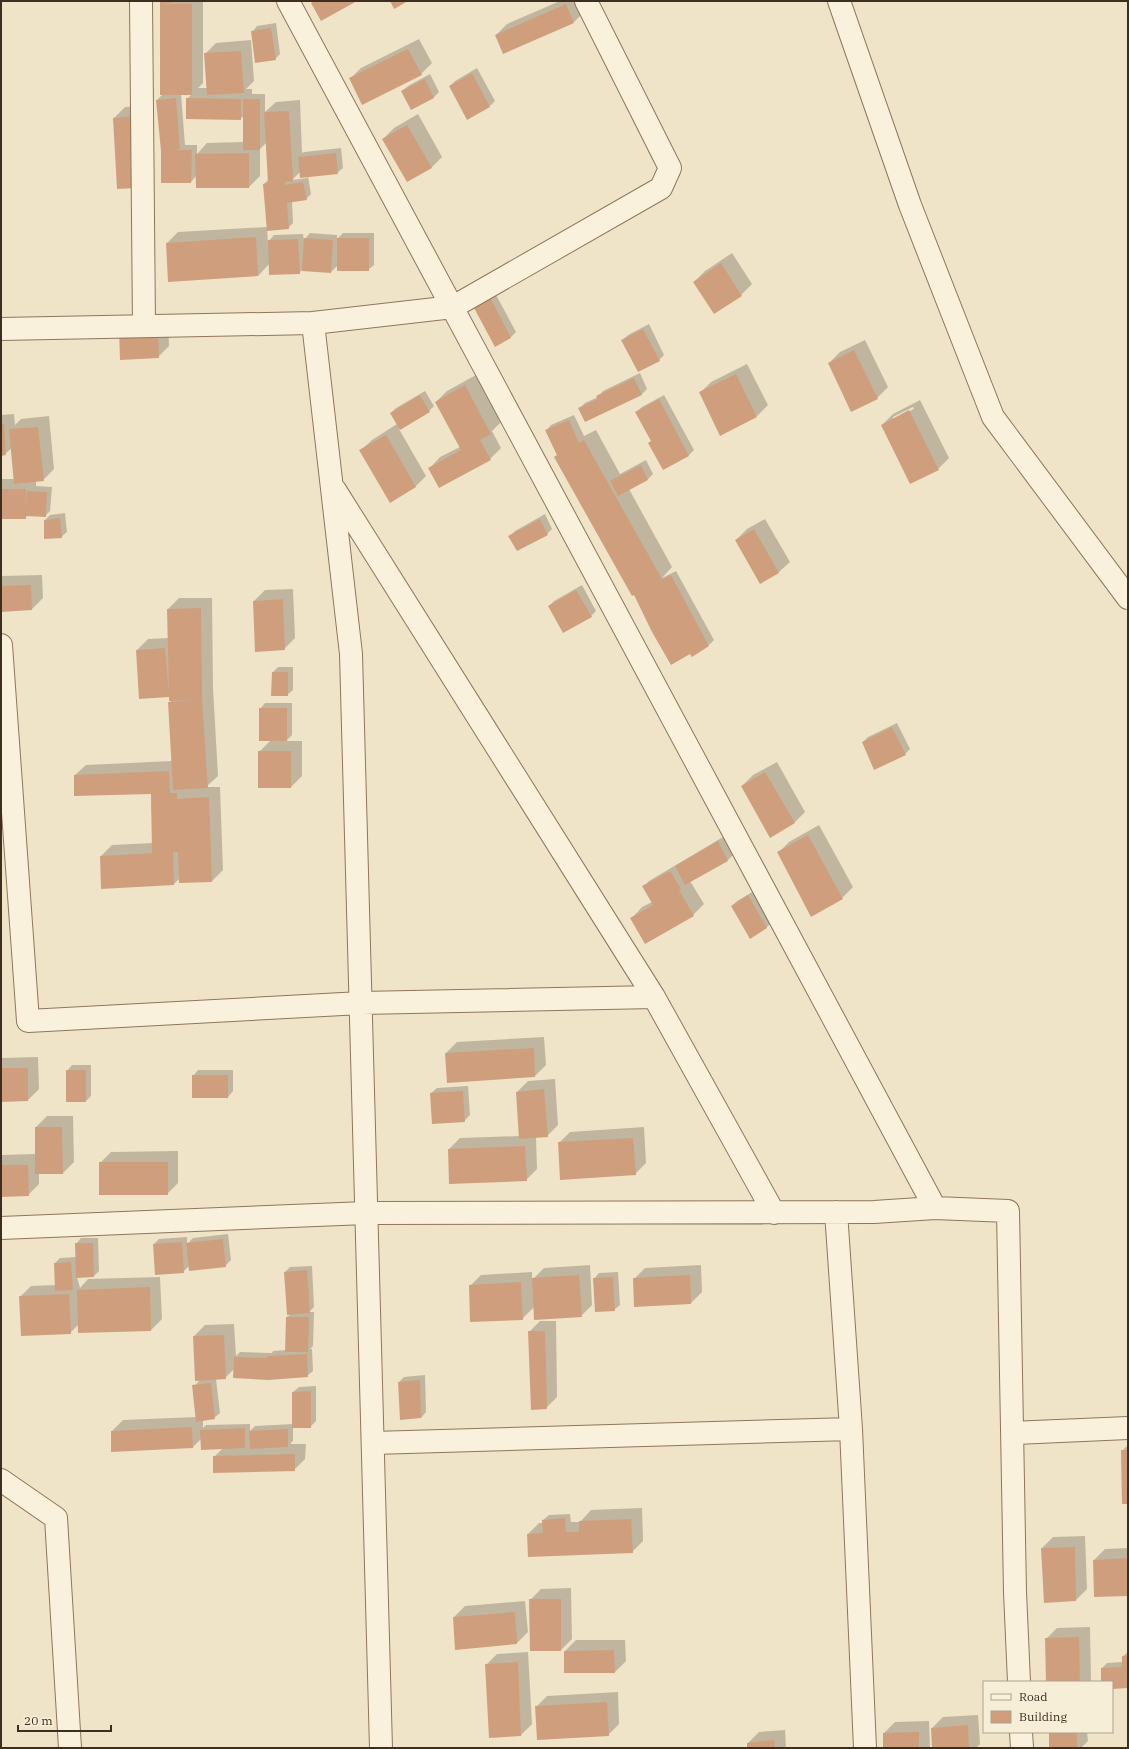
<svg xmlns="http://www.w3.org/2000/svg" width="1129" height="1749" font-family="'IBM Plex Serif',serif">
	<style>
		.shadow { fill: #0003; fill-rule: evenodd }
		.building { fill: #cf9f7d }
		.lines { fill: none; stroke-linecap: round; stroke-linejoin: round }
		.minor-casing { stroke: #8d765c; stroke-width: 24 }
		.minor { stroke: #faf1dc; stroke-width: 22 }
	</style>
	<rect width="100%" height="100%" fill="#f0e4c8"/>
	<path class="shadow" d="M161 1H203V83L198 88H207L205 54 216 43 251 40 254 81 246 89H252V94H265V112L276 102 300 100 302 153 304 152 341 148 343 168 337 173 308 176 311 194 306 199 292 201 293 223 288 228 267 230 268 242 274 235 303 234 304 240 310 233 337 235V239L343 233H374V265L368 270 338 265 331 272 302 270 299 273 270 263 258 276 167 243 178 232 267 227 264 184 269 179 267 142 260 149V176L249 187H197L196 176 191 182H162V151L157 100 163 94ZM181 94H192L187 99 240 119 244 116V142L207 143 197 154V145H185ZM300 172 308 178 292 180Z
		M560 1H581L585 11 574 22 504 53 496 35 507 24Z
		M276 23 280 54 275 59 252 32 257 26Z
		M419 39 432 63 421 74 350 79 361 68Z
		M477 68 495 101 490 106 450 86 455 81Z
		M430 74 439 92 434 97 411 109 402 91 408 86Z
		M144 106 148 176 114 118 125 107Z
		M418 114 442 157 431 168 383 139 394 128Z
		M732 253 752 284 741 295 694 282 705 271Z
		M495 293 516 332 511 337 495 346 474 306Z
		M168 316 169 346 158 357 121 359Z
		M649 324 664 355 659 360 622 341 628 335Z
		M865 340 888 387 877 398 829 363 840 352Z
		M747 364 768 405 757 416 700 393 711 382Z
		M640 373 647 389 642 394 586 421 579 409 585 403 598 397 603 391Z
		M476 375 501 422 492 431 501 448 490 459 430 468 440 457 460 447 436 402 447 391Z
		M425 391 434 406 429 411 399 429 426 476 415 487 361 450 372 440 397 424 391 413 396 408Z
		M664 395 694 450 689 455 664 469 652 441 636 412 642 407Z
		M920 400 949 458 938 469 882 425 893 414ZM913 407 914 409 893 419V417Z
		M14 414 15 425 21 419 49 416 54 469 43 480 36 481V486L52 487 50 511 45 516 28 515 25 518H1V479H15L12 448 5 454 1 455V415Z
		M574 415 584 436 596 430 620 474 646 460 653 474 648 479 629 489 672 567 662 578 676 571 714 640 709 645 634 593 557 455 546 431 551 425Z
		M65 513 67 532 61 537 45 520 50 515Z
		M545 514 552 529 547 534 510 536 515 531Z
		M765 519 790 562 779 572 761 583 736 540 747 529Z
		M42 575 43 598 32 609 1 611V576Z
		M582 585 596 611 591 616 549 606 554 601Z
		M293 589 295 638 284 649 254 601 265 590Z
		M179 598H212L213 688 218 776 206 787H220L223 870 212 881 180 878 174 884 102 888 101 856 112 845 153 843 151 793 75 775 86 765 172 761 169 703 172 700 137 650 148 639 169 638 168 609Z
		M278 667H293V690L287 695 273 672Z
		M265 703H292V735L286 741H302V776L291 787 259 752 271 740 260 709Z
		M897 723 910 749 905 754 863 742 868 737Z
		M777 762 805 812 794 823 742 786 753 775Z
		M819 825 853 887 842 898 778 853 789 842Z
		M723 837 733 855 728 860 690 881 704 904 693 915 632 918 642 907 652 902 644 886 649 881Z
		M754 891 772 922 767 927 750 938 732 906 737 901Z
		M544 1037 546 1065 535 1076 446 1053 457 1042Z
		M38 1057 39 1089 28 1100 1 1101V1058Z
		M72 1065H91V1096L86 1101 67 1071Z
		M198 1070H233V1091L228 1097 193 1076Z
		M555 1079 558 1125 547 1136 536 1137 537 1169 526 1180 449 1149 460 1138 520 1136 517 1092 528 1081Z
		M468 1086 470 1115 464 1121 431 1093 437 1088Z
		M47 1116H73L74 1162 63 1173H39V1184L28 1195 1 1196V1155L36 1154V1127Z
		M644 1127 646 1163 635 1174 559 1143 570 1132Z
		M178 1151V1183L167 1194 100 1163 111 1152Z
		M228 1234 231 1260 225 1266H189L183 1272 154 1244 159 1239 187 1237V1244L193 1238Z
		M81 1238H98L99 1271 94 1276 77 1277 80 1288 88 1279 160 1277 162 1319 151 1330 79 1324 70 1333 20 1297 31 1286 56 1285 55 1263 60 1258 76 1257V1244Z
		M590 1265 592 1305 581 1316 535 1306 522 1319 470 1286 481 1275 532 1272V1280L544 1268Z
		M701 1265 702 1292 691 1303 634 1279 645 1268Z
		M312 1266 314 1307 309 1312H314L313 1346 310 1349H312L313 1371 307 1376 234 1369 225 1378 216 1379 220 1413 214 1418 203 1420V1428L206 1425 250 1424V1431L255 1426 293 1424V1392L299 1387 316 1386V1421L310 1427H293V1441L290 1444H306L305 1459 294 1470 214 1457 223 1448 201 1439 193 1447 112 1431 123 1420 196 1417 194 1386 200 1380 194 1336 205 1325 234 1324 236 1356 240 1352 272 1353 273 1351 286 1350 287 1317 291 1314 285 1272 290 1267Z
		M618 1272 620 1305 614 1310 594 1279 599 1273Z
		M540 1321H556L557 1397 546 1408 529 1332Z
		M425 1375 426 1412 421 1418 399 1382 404 1377Z
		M1128 1445V1503L1122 1451Z
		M642 1508 643 1541 632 1552 528 1534 539 1523H544L543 1520 549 1515 570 1514 571 1522H580L591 1510Z
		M1085 1536 1087 1589 1076 1600 1042 1548 1053 1537Z
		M1128 1548V1595L1094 1560 1105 1549Z
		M571 1588 572 1639 561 1650H531L530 1600 541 1589Z
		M525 1601 528 1632 517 1643 456 1648 454 1617 465 1606Z
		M1090 1627 1091 1681 1047 1682 1046 1639 1057 1628Z
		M576 1640H625L626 1661 615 1672 565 1651Z
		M528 1652 532 1724 521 1735 490 1737 486 1665 497 1654Z
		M1128 1652V1687L1112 1688V1682H1102V1668L1107 1663 1123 1662V1656Z
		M618 1692 619 1724 608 1735 536 1707 547 1696Z
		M978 1715 980 1744 976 1748H933L932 1728 943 1717Z
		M929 1721 930 1748H884V1733L895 1722Z
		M785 1730 786 1748H748V1743L759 1732Z
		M1050 1732H1087L1088 1741 1081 1748H1050Z"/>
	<path class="building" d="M160 1H182L162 4H192V95H160Z
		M314 1H357L321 21 311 3Z
		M390 1H408L394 9Z
		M566 4 574 23 503 54 495 35Z
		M271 28 276 60 255 63 251 31Z
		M408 49 422 75 362 105 349 78Z
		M241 51 244 93 207 95 204 53Z
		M472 73 490 107 467 120 449 86Z
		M425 79 434 98 411 110 401 91Z
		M176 98 180 149 174 150H192L191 183H161V151L156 100Z
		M186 98 241 99V120L186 119Z
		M243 99H260V150H243Z
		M289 111 293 181 285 182V185L303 182 307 200 287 203 289 229 267 231 263 184 268 183 264 112Z
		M134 116 137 188 117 189 113 118Z
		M407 125 432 168 407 182 382 139Z
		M249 153V188H196L195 154Z
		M336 153 338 174 300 178 298 157Z
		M256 237 258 276 168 282 166 243Z
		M304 238 333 240 331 273 302 271Z
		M337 238H369V271H337Z
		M298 239 300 274 269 275 268 240Z
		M721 263 742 296 714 314 693 282Z
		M490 297 511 338 495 347 473 306Z
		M158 326 159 358 120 360 119 328Z
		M643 329 660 361 638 372 621 340Z
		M854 350 878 399 851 412 828 363Z
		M736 374 757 417 720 436 699 392Z
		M634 378 642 395 585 422 578 408 598 399 596 396Z
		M465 385 491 434 480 440 491 460 439 488 428 468 461 450 435 402Z
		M420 395 430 412 400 430 390 413Z
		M659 399 689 456 663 470 648 443 651 441 635 412Z
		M909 410 939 470 910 484 881 425Z
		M569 420 579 443 584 440 662 579 655 583 671 575 709 646 692 657 690 654 671 665 652 632 634 595 632 596 554 457 557 455 545 430Z
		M1 424H4L6 455 1 456Z
		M38 427 44 481 14 484 9 429Z
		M386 435 416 487 390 503 359 450Z
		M641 465 648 480 618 496 610 481Z
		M1 489H26V504L27 491 47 492 46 517 26 516V519H1Z
		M60 518 62 538 44 539V520Z
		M540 519 548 535 517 551 508 536Z
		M754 529 779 573 760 584 735 540Z
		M31 585 32 610 1 612V586Z
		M576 590 592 617 563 633 548 606Z
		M283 599 285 650 255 652 253 601Z
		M201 608 202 700 208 788 173 790 168 702 193 700 169 701V697L139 699 136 650 165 648 169 693 167 609Z
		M272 672H288V696H271Z
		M259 708H287V741H259Z
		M892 727 906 755 874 770 862 742Z
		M258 751H291V788H258Z
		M169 771 170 793H177V799L209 797 212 882 179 883 178 852H173L174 885 101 889 100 856 157 853H152L151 794 74 796V775Z
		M765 772 795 823 770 838 741 786Z
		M808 835 843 899 811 917 777 852Z
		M718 841 728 861 685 885 675 866Z
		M670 871 681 889 679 890 694 916 645 944 630 918 653 905 642 886Z
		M748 895 767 928 750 939 731 906Z
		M534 1048 535 1077 447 1083 445 1053Z
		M1 1068H28V1101L1 1102Z
		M66 1070H86V1102H66Z
		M192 1075H228V1098H192Z
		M544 1089 548 1137 519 1139 516 1092Z
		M463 1091 465 1122 432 1124 430 1093Z
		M35 1127H62L63 1174H35Z
		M633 1138 636 1175 560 1180 558 1142Z
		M525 1146 527 1181 449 1184 448 1149Z
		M99 1162H168V1195H99Z
		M1 1165H28L29 1196 1 1197Z
		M223 1239 226 1267 189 1271 186 1243Z
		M182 1242 184 1273 155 1275 153 1244Z
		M75 1243H93L94 1277 76 1278Z
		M71 1262 73 1290 55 1291 54 1263Z
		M307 1270 310 1313 287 1315 284 1272Z
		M579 1275 582 1317 534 1320 532 1278Z
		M690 1275 691 1304 634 1307 633 1278Z
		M613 1277 615 1311 595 1312 593 1278Z
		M521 1282 523 1320 470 1322 469 1285Z
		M150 1287 151 1331 78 1333 77 1290Z
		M69 1294 71 1334 21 1336 19 1296Z
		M286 1317H309L308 1352H285Z
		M528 1331H545L547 1409 531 1410Z
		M224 1335 226 1379 195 1381 193 1336Z
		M307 1354 308 1377 268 1380 233 1378 234 1357 267 1358V1356Z
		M420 1380 421 1418 400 1420 398 1382Z
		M211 1383 215 1419 196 1422 192 1385Z
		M311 1391V1428H292V1392Z
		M192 1427 193 1448 111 1452V1431Z
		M245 1428V1448L201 1450 200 1430Z
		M288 1429V1447L250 1449 249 1431Z
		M1121 1450H1128V1504H1122Z
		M295 1454V1471L213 1473V1456Z
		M565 1518 566 1532H579V1521L631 1519 633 1553 528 1557 527 1534 543 1533 542 1520Z
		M1075 1547 1076 1601 1044 1603 1041 1548Z
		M1128 1558V1596L1094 1597 1093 1560Z
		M529 1599H561V1651H530Z
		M515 1612 517 1644 455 1650 453 1617Z
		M1079 1637 1080 1682H1046L1045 1638Z
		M614 1650 615 1673H564V1651Z
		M1122 1656H1128V1688L1112 1689V1682H1101V1668L1122 1667Z
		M518 1662 521 1736 489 1738 485 1664Z
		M607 1702 609 1736 537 1740 535 1706Z
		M968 1725 969 1748H932L931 1728Z
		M919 1732V1748H883V1733Z
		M1049 1732H1077V1748H1049Z
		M774 1740 775 1748H747V1743Z"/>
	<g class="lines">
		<g class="minor-casing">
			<path id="minor" d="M141 1 144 326
				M288 1 935 1208
				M839 1 910 205 993 417 1128 598
				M313 323 351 654 381 1748
				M1 329 313 323 453 307 661 188 670 168 586 1
				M335 490 654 997 774 1213
				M1 645 28 1021 361 1003 654 997
				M836 1212 851 1429 865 1748
				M1 1228 366 1213 874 1212 935 1208 1008 1211 1015 1592 1019 1682
				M1013 1433 1128 1428
				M373 1443 851 1429
				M1 1480 56 1518 70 1748
				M1021 1732 1022 1748"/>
		</g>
		<use href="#minor" class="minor"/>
	</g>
	<rect width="1129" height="1749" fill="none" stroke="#3d2e20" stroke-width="4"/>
	<rect x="983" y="1681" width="130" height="52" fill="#f7eed8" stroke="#ada18e"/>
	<rect x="991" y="1694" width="20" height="6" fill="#faf1dc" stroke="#ada18e"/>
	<text x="1019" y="1701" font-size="12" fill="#3d2e20">Road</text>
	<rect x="991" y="1711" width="20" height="12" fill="#cf9f7d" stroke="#ada18e"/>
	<text x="1019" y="1721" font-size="12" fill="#3d2e20">Building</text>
	<path d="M18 1725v6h93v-6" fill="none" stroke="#3d2e20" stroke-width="2"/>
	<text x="24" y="1725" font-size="12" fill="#3d2e20" stroke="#f7eed8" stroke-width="3" paint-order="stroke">20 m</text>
</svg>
